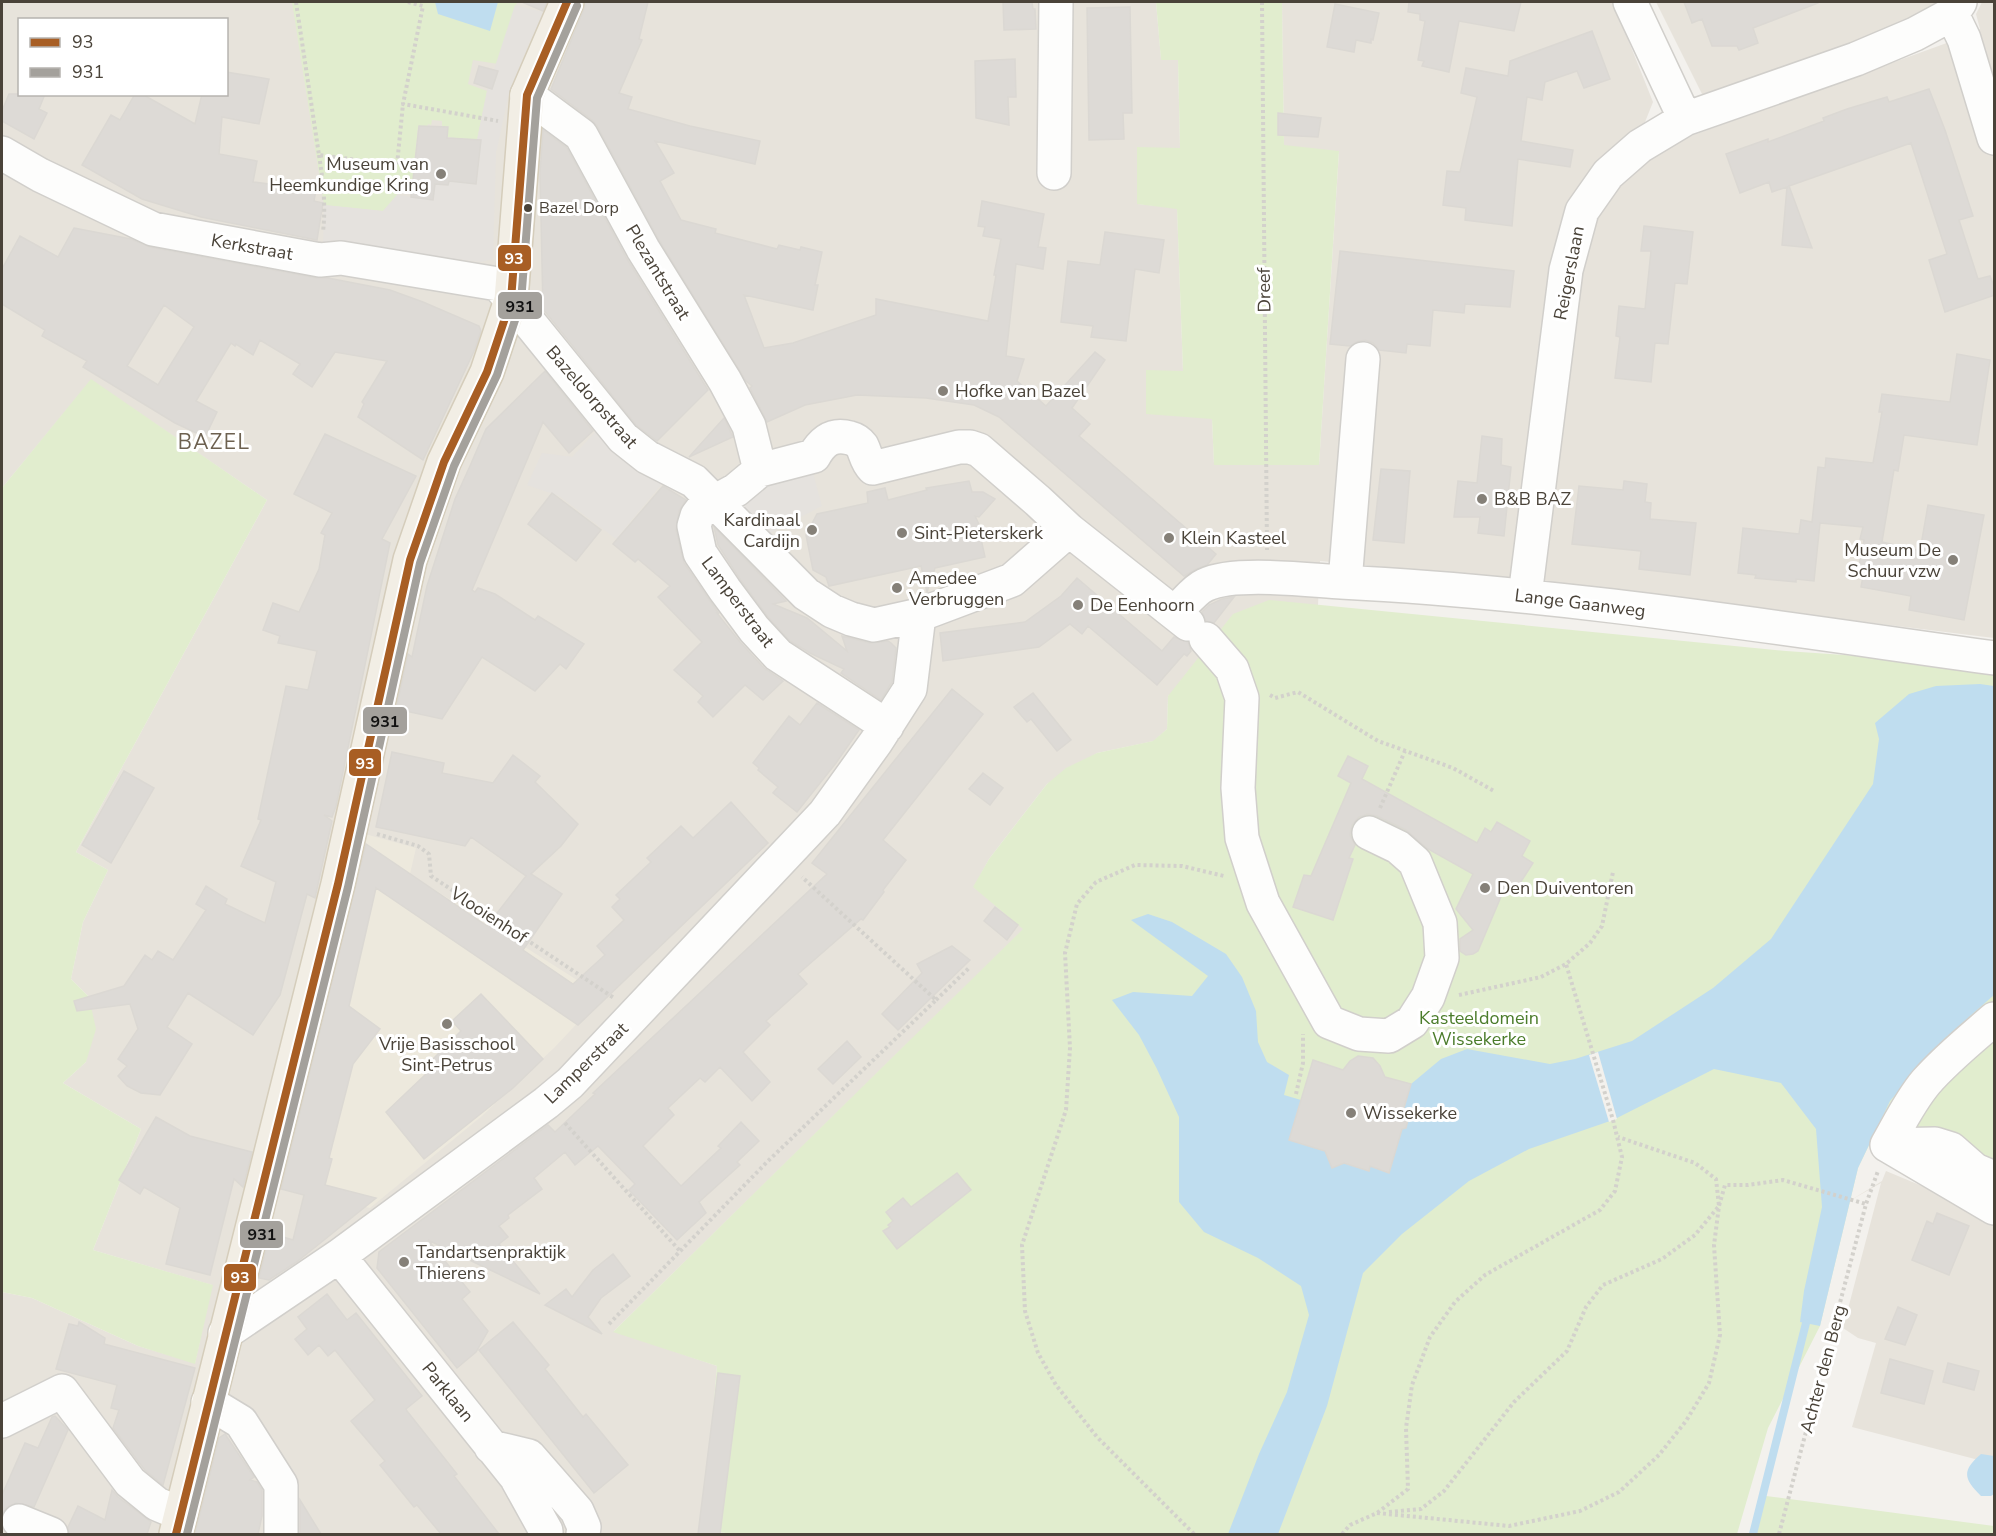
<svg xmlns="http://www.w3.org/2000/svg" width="1996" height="1536" font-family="'Nunito Sans',sans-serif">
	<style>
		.residential { fill: #e7e3db; fill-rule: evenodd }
		.education { fill: #ede9dd }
		.green { fill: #e1edce }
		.parking { fill: #e5e2de }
		.water { fill: #bfddef }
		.pier { fill: #f3f1ed }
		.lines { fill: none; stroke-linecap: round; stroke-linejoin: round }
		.stream { stroke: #bfddef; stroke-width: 8 }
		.building { fill: #dddad6; stroke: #dbd8d3; stroke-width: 1.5; fill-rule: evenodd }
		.minor-casing { stroke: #d1cfcb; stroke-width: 36 }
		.major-casing { stroke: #d5cdbb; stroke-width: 36 }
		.path { stroke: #d3d1cc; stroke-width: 4; stroke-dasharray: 3 3; stroke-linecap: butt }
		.minor { stroke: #fdfdfc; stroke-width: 33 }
		.major { stroke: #f2eee5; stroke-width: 33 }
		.bus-1-casing { stroke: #fff; stroke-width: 12 }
		.bus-2-casing { stroke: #fff; stroke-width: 12 }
		.bus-1 { stroke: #a85e24; stroke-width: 8 }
		.bus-2 { stroke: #a4a19c; stroke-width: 8 }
		.poi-dot { fill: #858078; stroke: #fff; stroke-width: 2 }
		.bus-dot { fill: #4a4339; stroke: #fff; stroke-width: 2 }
		.labels { text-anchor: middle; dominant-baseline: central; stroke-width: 6; stroke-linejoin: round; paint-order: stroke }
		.bus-label { font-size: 16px; fill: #4a4339; stroke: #fff; text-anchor: start }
		.poi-label { font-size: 18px; fill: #4a4339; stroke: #fff; text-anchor: start }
		.street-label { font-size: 18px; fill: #4a4339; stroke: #fff }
		.park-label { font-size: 18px; fill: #4b7c2b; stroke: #fff }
		.quarter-label { font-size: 21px; letter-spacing: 1.5px; fill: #6d6150; stroke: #fff }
		.line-badge { stroke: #fff; stroke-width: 2 }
		.badge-label { font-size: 16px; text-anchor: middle; font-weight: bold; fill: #fff }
		.pale-badge-label { font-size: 16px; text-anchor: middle; font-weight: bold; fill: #111 }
	</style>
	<rect width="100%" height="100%" fill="#f3f1ed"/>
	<path class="residential" d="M2 2H1156L1161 59 1178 60 1180 148 1138 204 1177 208 1183 371 1212 419 1214 464 1319 465 1339 152 1284 146 1282 2H1613L1653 102 1641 132 1628 134 1642 162 1691 136 1944 44 1980 29 1976 14 1982 2H1994V638L1551 583 1320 561 1318 605 1168 696 1167 729 1154 741 1097 753 1047 784 989 859 974 887 1024 929 614 1331 717 1366 703 1529 731 1534H2V1292L32 1298 138 1346 195 1363 212 1285 93 1250 141 1129 63 1083 86 1062 89 997 71 979 83 922 108 870 76 852 267 500 91 380 2 488ZM20 20H226V94H20Z
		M1656 2H1939L1922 18 1703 96Z
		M1886 1171 1994 1216V1464L1852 1427 1876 1343 1858 1338 1843 1328 1881 1183 1851 1200 1882 1181Z"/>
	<path class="education" d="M365 834 416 848 410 874 607 999 598 1001 555 1047 482 1116 370 1208 276 1185Z"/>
	<path class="green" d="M292 2H517L498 64 473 60 468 84 487 91 477 140 447 137 448 127H442V121L432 120 431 125 428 124 427 127H418L413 181 399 180 397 195 383 211 324 205Z
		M1156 2H1282L1284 145 1339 151 1319 465H1214L1212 419 1146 414V370L1183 371 1177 209 1137 204V147L1180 148 1178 60H1161Z
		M91 379 267 500 76 852 108 870 83 922 71 979 89 997 96 1029 86 1062 63 1083 141 1129 93 1250 213 1285 195 1364 138 1346 32 1298 2 1292V488Z
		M1269 600 1786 651 1989 665 1994 668V1194L1875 1133 1858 1168 1820 1326 1768 1428 1737 1534H731L703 1529 717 1366 613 1332 1023 929 973 887 989 859 1047 784 1066 768 1097 753 1153 741 1167 729 1168 696 1233 614Z
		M1766 1496 1994 1526V1534H1755Z"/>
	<path class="parking" d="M515 5 547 13 529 43 509 93 496 153 493 259 481 262 323 243 324 205 383 211 397 195 433 200 435 184 448 185 449 181 476 184 481 141 477 140 487 91Z
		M598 429 666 479 616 539 559 496 527 485 542 453 572 457Z
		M812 469 822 506 766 535 734 502 786 472Z"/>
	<path class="water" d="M435 2H498L490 31 438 14Z
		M1980 684 1994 686V995L1944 1039 1890 1101 1858 1168 1820 1326 1800 1322 1804 1291 1822 1207 1816 1129 1781 1083 1714 1069 1613 1120 1529 1149 1469 1181 1402 1234 1363 1273 1327 1406 1278 1534H1228L1259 1454 1287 1392 1309 1315 1301 1286 1258 1258 1204 1232 1179 1202V1117L1157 1069 1139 1035 1112 1000 1133 992 1192 996 1208 976 1131 920 1148 914 1172 922 1226 954 1242 977 1256 1011 1258 1042 1267 1062 1289 1075 1284 1095 1301 1100 1289 1140 1324 1151 1325 1149 1342 1162 1369 1171 1370 1166 1389 1172 1399 1129 1409 1116 1403 1111 1411 1084 1441 1059 1467 1049 1550 1064 1575 1059 1632 1041 1713 988 1771 939 1873 784 1879 739 1875 723 1909 694 1936 686Z
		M1981 1454 1994 1456V1494L1991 1496H1981C1964 1479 1961 1471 1981 1454Z"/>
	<path class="pier" d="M1598 1052 1617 1119 1609 1122 1589 1055Z"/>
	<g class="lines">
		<path class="stream" d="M1753 1534 1806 1323"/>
	</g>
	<path class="building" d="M522 2H547L543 11Z
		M585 2H648L639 39 642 40 619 93 632 97 628 109 690 126 760 141 755 164 655 141 674 173 660 181 681 220 716 229 715 233 777 249 779 245 800 250 801 247 822 252 815 285H818L813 310 744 295 764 348 793 343 876 315V299L988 321 996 275H994L1001 239 983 236 985 227 978 226 982 201 1044 214 1038 247 1046 248 1043 269 1016 264 1006 356 1024 359 1017 381 1046 406 1095 352 1105 360 1072 408 1090 424 1079 436 1216 554 1207 565 1196 569 1184 576 999 417 974 405 926 398 857 395 805 405 767 422 750 388 752 386 746 381 659 240 597 126 592 120 551 89 584 9Z
		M1003 2H1032L1033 9H1035L1036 29 1004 30Z
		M1409 2H1521L1514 31 1459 21 1449 72 1422 66 1424 61 1418 60 1425 21 1420 20V14L1408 12Z
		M1684 2H1818V3L1753 28 1758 43 1739 50 1737 46H1712L1702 19 1692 23Z
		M1335 4 1379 13 1373 40 1371 39V43L1356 40 1354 52 1327 47Z
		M1130 7 1132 113H1123L1124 139 1089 140 1087 8Z
		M1592 31 1610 79 1584 88 1577 71 1545 82 1542 100 1527 97 1521 141 1573 150 1570 167 1518 159 1512 226 1465 220 1466 208 1443 205 1447 171 1460 172 1477 97 1461 93 1466 68 1508 76 1510 61Z
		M1015 59 1016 97H1008L1009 125 976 118 975 61Z
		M479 66 498 71 492 89 474 83Z
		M226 72 269 79 259 124 222 117 219 154 257 161 253 182 316 190 314 201 323 203 317 240 201 217 142 199 82 165 111 115 120 120 135 94H142L195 124 202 94H226Z
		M1929 89 1945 130 1973 216 1959 220 1978 279 1990 276 1995 289V295L1945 312 1929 260 1947 254 1911 143 1789 186 1812 248 1782 245 1787 187 1772 192 1769 182 1740 193 1726 154 1768 139V142L1824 121 1823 118 1847 109 1887 97 1889 102Z
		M9 94H45L39 109 47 113 34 139 2 121V111Z
		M1278 113 1321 118 1318 137 1278 135Z
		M419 126 448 127 447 138 481 140 476 184 449 181 448 185 435 184 433 200 411 197Z
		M543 130 567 148 627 259 708 390 657 441 636 425 543 309 540 173Z
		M1644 226 1693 232 1687 284 1675 283 1668 344 1655 343 1651 382 1615 378 1620 337 1616 336 1619 306 1645 309 1651 251H1641Z
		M74 228 131 239 150 247 317 278H328L390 290 423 302 479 326 481 331 475 349 423 460 358 417 364 404 362 402 387 361 335 352 312 387 293 374 300 364 260 340 253 355 236 344 235 346 231 343 196 401 217 412 205 437 175 423 83 367 87 361 42 336 45 330 2 304V269L20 236 58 257ZM164 305 194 327 158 385 127 366Z
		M1105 232 1164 240 1159 273 1135 269 1126 341 1091 337 1093 326 1061 322 1068 261 1100 265Z
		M1340 251 1514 271 1510 307 1465 304 1464 313 1433 310 1430 346 1407 344 1406 353 1379 350 1373 343 1365 340 1356 342 1350 346 1330 344Z
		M1957 354 1990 360 1977 445 1904 435 1898 471 1894 470 1882 542 1920 551 1928 505 1984 515 1964 620 1909 610 1911 596 1861 587 1864 571 1858 570 1864 540 1860 539 1863 527 1820 523 1814 581 1796 579V582L1755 578 1756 575 1738 573 1743 528 1799 534 1801 520 1812 522 1818 467 1825 468 1826 458 1873 463 1882 412H1879L1882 394 1950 402Z
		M545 371 593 431 569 453 543 422 472 590 475 592 478 588 495 594 535 620 538 616 584 644 566 669 560 664 535 691 482 657 442 719 396 709 408 654 412 657 427 586 455 499 470 466 486 429Z
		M724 418 733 437 689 457Z
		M325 434 416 476 382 539 390 543 336 806 332 817 324 815 332 821 315 898 307 894 280 995 253 1035 188 993 167 1027 192 1044 160 1095 141 1093 127 1086 118 1076 127 1066 118 1059 138 1029 130 1004 77 1011 74 1001 124 986 145 955 152 960 158 951 173 960 206 910 196 904 206 886 227 899 225 904 265 923 276 882 241 866 261 820 258 819 286 686 308 690 317 651 278 643 280 636 263 630 273 603 299 612 319 569 325 535 321 533 332 513 294 494Z
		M1482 436 1502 439 1501 465 1511 467 1504 536 1478 533 1480 517H1454L1458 481 1477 483Z
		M1381 469 1410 471 1404 543 1373 540Z
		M969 481 972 492H983L995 499 979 517 975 516 985 537 981 539 985 557 935 568 927 592 921 566 829 586 826 577 813 570 806 535 817 514 868 503 867 492 885 488 888 500 927 490 926 488Z
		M1624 481 1647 484 1645 502 1651 503 1650 519 1696 523 1690 575 1639 569 1641 551 1572 544 1579 486 1623 490Z
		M663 486 686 500 679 511 676 530 684 563 719 614 716 612 740 642 764 668 783 681 763 700 745 685 713 717 698 702 703 696 674 670 702 642 658 597 670 586 638 559 635 562 613 544Z
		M552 493 601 530 576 561 528 524Z
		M714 527 786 601 773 604 807 618 847 651 842 636 870 643 888 641 891 643 896 648 892 682 881 700 841 673 844 669 810 653 790 641 768 617 740 579 718 545Z
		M1077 578 1162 651 1174 637 1188 642 1191 651 1187 656 1184 654 1157 685 1088 626 1082 634 1070 624 1039 647 943 661 940 633 1025 622 1061 596Z
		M1234 597 1214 623 1206 621 1202 612 1209 605 1222 599Z
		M952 689 983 714 883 840 906 860 883 890 884 892 863 920 861 919 798 974 807 984 766 1021 770 1025 743 1052 770 1082 752 1101 720 1067 705 1082 700 1078 668 1108 674 1115 643 1146 681 1186 721 1148 718 1146 741 1122 759 1141 737 1162 740 1165 699 1202 706 1213 677 1240 629 1190 635 1184 598 1146 575 1165 565 1152 534 1178 542 1189 508 1215 509 1218 499 1226 508 1237 499 1244 540 1294 428 1240 470 1292 462 1299 488 1331 476 1352 457 1368 377 1268 379 1252 548 1125 555 1132 595 1094 593 1093 827 874 812 863Z
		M1033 693 1071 740 1057 751 1031 719 1027 722 1014 707Z
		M817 703 859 730 836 763 797 812 773 793 778 787 758 770 759 768 753 763 789 716 800 725Z
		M392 752 444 763 442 773 493 783 513 755 540 776 535 782 578 824 561 846 531 874 562 894 523 950 573 984 605 955 597 946 624 920 612 907 620 899 616 895 651 862 647 858 681 826 693 838 731 802 768 843 578 1025 376 888 349 1006 380 1029 353 1064 329 1158 332 1159 325 1185 376 1198 298 1261 269 1280 259 1278 270 1233 293 1240 304 1195 281 1189 366 844 487 926 526 876 471 837 465 846 376 827Z
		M1348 756 1368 766 1362 779 1477 843 1485 828 1491 832 1497 822 1530 841 1522 856 1533 863 1515 891 1506 885 1478 951 1473 954 1466 955 1460 951V939L1473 930 1456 909 1473 874 1428 849 1406 830 1377 816 1368 814 1359 817 1352 825 1350 835 1355 845 1349 858 1353 859 1333 920 1293 907 1304 875 1311 876 1351 783 1338 776Z
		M124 771 154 788 111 863 82 845Z
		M983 773 1003 788 990 805 969 789Z
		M995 907 1018 925 1007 940 984 921Z
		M952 946 970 960 898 1030 882 1014 922 973 917 964Z
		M481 994 543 1059 513 1088 424 1159 386 1112 426 1074 422 1070 461 1031 452 1021Z
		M847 1041 861 1057 833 1084 818 1069Z
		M1358 1056 1373 1058 1380 1066 1385 1077 1411 1084 1403 1111 1409 1116 1406 1128 1402 1129 1389 1173 1370 1166 1369 1171 1344 1163 1332 1168 1325 1151 1289 1140 1313 1060 1343 1070 1350 1061Z
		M156 1117 190 1136 252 1152 243 1187 234 1179 210 1275 166 1264 180 1208 144 1187 140 1194 119 1180Z
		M957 1173 971 1190 897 1249 883 1231 890 1227 888 1225 893 1221 886 1212 903 1198 911 1207Z
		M1937 1213 1969 1226 1949 1275 1912 1260 1927 1221 1933 1224Z
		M613 1254 630 1276 601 1298 588 1317 602 1334 545 1305 566 1289 572 1297 593 1270Z
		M327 1294 347 1320 356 1313 422 1396 406 1409 407 1411 457 1474 454 1476 499 1534H441L417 1505 414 1507 380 1465 385 1461 351 1421 375 1400 335 1350 328 1356 319 1345 308 1355 295 1339 307 1329 298 1317Z
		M1898 1307 1917 1315 1905 1345 1885 1339Z
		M79 1322 105 1338 104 1344 195 1368 163 1485 144 1469 113 1428 119 1410 111 1408 117 1385 56 1369 69 1324 78 1326Z
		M513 1322 549 1365 545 1369 583 1417 586 1414 628 1465 594 1493 479 1350Z
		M1890 1359 1933 1371 1924 1404 1881 1393Z
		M1948 1363 1979 1371 1974 1390 1943 1382Z
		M718 1373 740 1376 720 1534H698Z
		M55 1416 68 1430 34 1507 16 1503 7 1507 2 1514V1495L25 1443 38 1448 52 1417Z
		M225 1434 254 1477 250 1480 257 1482 262 1490V1516L258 1534H195L219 1438Z
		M112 1490 118 1497 151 1522 147 1534H69L68 1527 78 1506 105 1520Z
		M300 1500 321 1534H300Z"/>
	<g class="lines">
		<g class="minor-casing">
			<path id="minor" d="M1630 2 1685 119
				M1952 14 1964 39 1994 138
				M527 95 581 135 643 249 725 381 749 426 760 470
				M2 153 40 175 153 229 320 260 341 258 498 284 623 438 647 457 694 481 806 594 832 611 851 619 874 625 919 615 1012 580 1069 530
				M1054 173 1056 2
				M1345 582 1363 359
				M1525 596 1566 270 1582 211 1608 174 1640 146 1685 119 1856 59 1915 34 1952 14 1960 2
				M1175 612C1184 604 1194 590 1205 585 1234 571 1307 580 1341 582 1560 593 1777 628 1994 658
				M1206 639 1232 669 1242 698 1238 788 1242 838 1263 903 1329 1022 1359 1034 1389 1036 1412 1022 1428 997 1442 958 1440 923 1415 862 1398 847 1369 833
				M887 726 778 655 754 629 725 590 700 553 694 526 697 516 703 508 736 490 760 470 814 456C822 442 832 433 850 438 854 439 859 442 862 446 866 454 866 461 873 468L959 447H970L979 450 1038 501 1069 530 1188 624
				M1887 1145C1899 1124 1910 1101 1926 1082 1946 1059 1971 1039 1994 1019
				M1887 1145 1994 1208
				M1887 1145 1935 1144 1951 1149 1975 1170 1994 1178
				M339 1256 516 1477 546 1531V1534
				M225 1333 339 1256 546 1103 570 1083 825 813 876 742 910 689 919 615
				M208 1402 241 1422 281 1485V1534
				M2 1421 62 1391 130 1482 157 1504 181 1514
				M491 1447 529 1456 577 1511 584 1527 583 1534
				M19 1521 51 1534"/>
		</g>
		<g class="major-casing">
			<path id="major" d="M176 1534 338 884 410 560 444 462 487 372 511 300 527 95 567 2"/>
		</g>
		<path class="path" d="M296 2 319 155 397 165 403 104
			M408 2 423 6 403 104 498 121
			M1262 2 1267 550
			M319 155C323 181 326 205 323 232
			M1270 695 1275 698 1298 692 1378 741 1453 768 1494 791
			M1380 808 1405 751
			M377 834 418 846 429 854 431 876 614 998
			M1459 995 1541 977 1566 964 1590 943 1602 926 1613 872
			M936 1000 969 968
			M1296 1094 1303 1063V1034
			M565 1123 680 1251
			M609 1324 768 1161 936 1000 802 877
			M1389 1512 1421 1509 1444 1491 1514 1402 1567 1351 1586 1307 1603 1285 1662 1259 1695 1235 1719 1206 1716 1179 1695 1163 1618 1137
			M1377 1513 1509 1526 1580 1511 1619 1492 1659 1455 1686 1421 1709 1383 1720 1335 1714 1245 1719 1206 1725 1185H1748L1783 1180 1866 1204
			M1194 1534 1097 1437 1056 1385 1038 1353 1025 1311 1022 1245 1066 1110 1070 1048 1065 953 1077 904 1096 882 1135 865 1182 866 1224 876
			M1342 1534 1350 1525 1377 1513 1408 1489 1406 1428 1412 1385 1430 1337 1455 1302 1485 1275 1600 1210 1615 1191 1622 1157 1613 1120 1566 964
			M1779 1534 1866 1204 1878 1171"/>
		<use href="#minor" class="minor"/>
		<use href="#major" class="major"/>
		<g class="bus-1-casing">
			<path id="bus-1" d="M176 1534 338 884 410 560 444 462 487 372 511 300 527 95 567 2"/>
		</g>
		<g class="bus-2-casing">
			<path id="bus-2" d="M187 1534 348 887 420 563 454 466 497 375 521 302 537 98 577 6"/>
		</g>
		<use href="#bus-1" class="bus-1"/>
		<use href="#bus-2" class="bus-2"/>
	</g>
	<g class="poi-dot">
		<circle cx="441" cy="174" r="6"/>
		<circle cx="943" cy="391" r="6"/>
		<circle cx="1482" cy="499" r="6"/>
		<circle cx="812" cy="530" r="6"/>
		<circle cx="902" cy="533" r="6"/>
		<circle cx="1169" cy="538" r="6"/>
		<circle cx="1953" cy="560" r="6"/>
		<circle cx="897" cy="588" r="6"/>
		<circle cx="1078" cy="605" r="6"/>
		<circle cx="1485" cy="888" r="6"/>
		<circle cx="447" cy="1024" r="6"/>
		<circle cx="1351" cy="1113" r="6"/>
		<circle cx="404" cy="1262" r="6"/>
	</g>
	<circle class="bus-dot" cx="528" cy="208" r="5"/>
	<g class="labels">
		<g class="bus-label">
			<text x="539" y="208">Bazel Dorp</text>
		</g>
		<g class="poi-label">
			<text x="429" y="164" text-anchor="end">Museum van<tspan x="429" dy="21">Heemkundige Kring</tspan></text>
			<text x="955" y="391">Hofke van Bazel</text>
			<text x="1494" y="499">B&amp;B BAZ</text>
			<text x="800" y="520" text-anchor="end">Kardinaal<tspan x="800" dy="21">Cardijn</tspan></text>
			<text x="914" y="533">Sint-Pieterskerk</text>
			<text x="1181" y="538">Klein Kasteel</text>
			<text x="1941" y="550" text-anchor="end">Museum De<tspan x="1941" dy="21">Schuur vzw</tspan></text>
			<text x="909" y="578">Amedee<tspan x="909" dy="21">Verbruggen</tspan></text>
			<text x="1090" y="605">De Eenhoorn</text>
			<text x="1497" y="888">Den Duiventoren</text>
			<text x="447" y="1044" text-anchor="middle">Vrije Basisschool<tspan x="447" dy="21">Sint-Petrus</tspan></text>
			<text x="1363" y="1113">Wissekerke</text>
			<text x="416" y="1252">Tandartsenpraktijk<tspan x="416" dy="21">Thierens</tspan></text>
		</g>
		<g class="street-label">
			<text transform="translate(252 247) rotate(10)">Kerkstraat</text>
			<text transform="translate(658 272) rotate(59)">Plezantstraat</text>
			<text transform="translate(1569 273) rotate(-79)">Reigerslaan</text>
			<text transform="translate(1264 290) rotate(-91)">Dreef</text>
			<text transform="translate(592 397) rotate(49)">Bazeldorpstraat</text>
			<text transform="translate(738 602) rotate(53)">Lamperstraat</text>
			<text transform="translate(1580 603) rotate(7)">Lange Gaanweg</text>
			<text transform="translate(489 915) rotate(33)">Vlooienhof</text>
			<text transform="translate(586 1063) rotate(-44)">Lamperstraat</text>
			<text transform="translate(1823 1369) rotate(-75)">Achter den Berg</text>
			<text transform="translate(448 1392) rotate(51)">Parklaan</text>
		</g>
		<g class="park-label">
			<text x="1479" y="1018">Kasteeldomein<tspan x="1479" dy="21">Wissekerke</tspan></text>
		</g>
		<g class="quarter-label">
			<text x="214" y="442">BAZEL</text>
		</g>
	</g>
	<g class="line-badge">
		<rect x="497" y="244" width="35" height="28" rx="6" fill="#a85e24"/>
		<rect x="497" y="291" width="46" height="29" rx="6" fill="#a4a19c"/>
		<rect x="362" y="706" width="46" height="29" rx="6" fill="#a4a19c"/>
		<rect x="348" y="748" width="34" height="29" rx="6" fill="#a85e24"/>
		<rect x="239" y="1220" width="45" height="29" rx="6" fill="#a4a19c"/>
		<rect x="223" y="1263" width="34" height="29" rx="6" fill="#a85e24"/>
	</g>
	<g class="badge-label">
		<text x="514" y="264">93</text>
		<text x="365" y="769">93</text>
		<text x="240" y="1283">93</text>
	</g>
	<g class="pale-badge-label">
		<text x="520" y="312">931</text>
		<text x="385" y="727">931</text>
		<text x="262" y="1240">931</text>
	</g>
	<rect width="1996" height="1536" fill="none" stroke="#4a4339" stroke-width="6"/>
	<rect x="18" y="18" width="210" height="78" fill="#ffffff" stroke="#b7b4b0" stroke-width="1.5"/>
	<rect x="30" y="38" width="30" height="9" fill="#a85e24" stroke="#b7b4b0" stroke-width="1.5"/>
	<text x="72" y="48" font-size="18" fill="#4a4339">93</text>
	<rect x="30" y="68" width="30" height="9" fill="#a4a19c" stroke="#b7b4b0" stroke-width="1.5"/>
	<text x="72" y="78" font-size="18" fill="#4a4339">931</text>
</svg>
